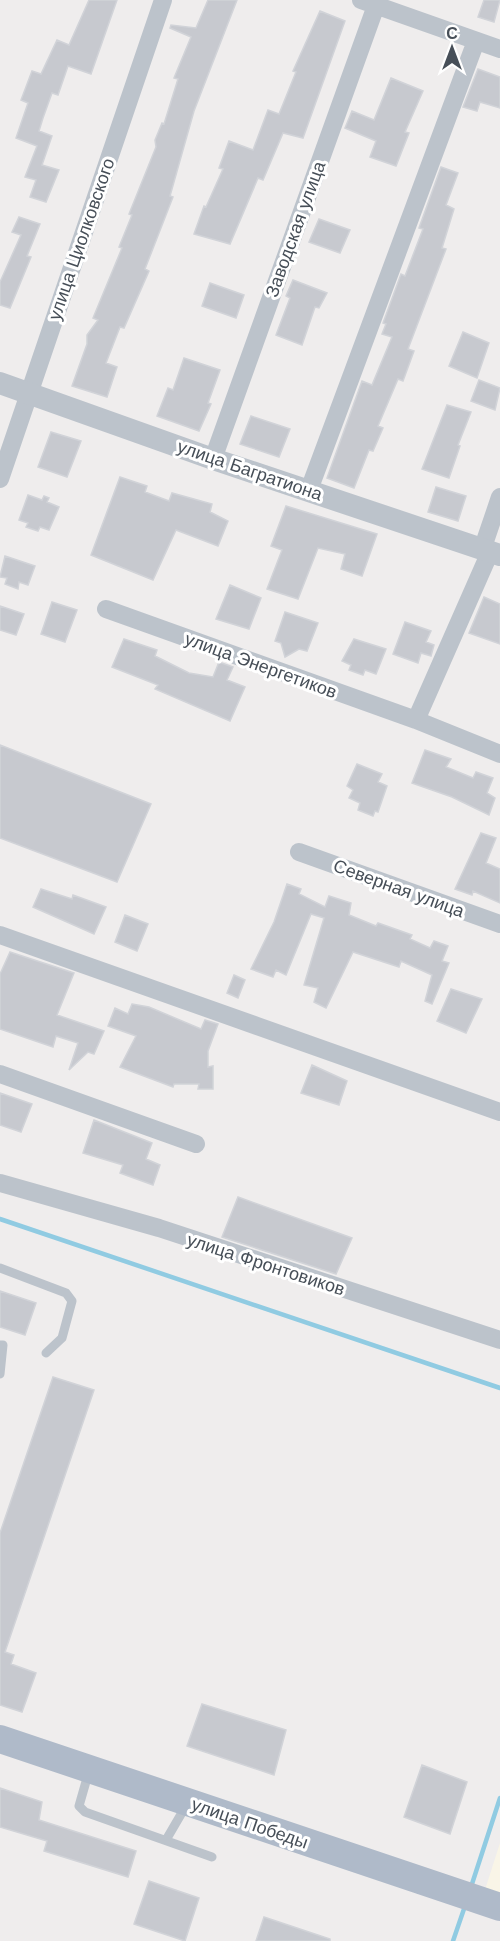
<svg xmlns="http://www.w3.org/2000/svg" width="500" height="1941" font-family="'Work Sans',sans-serif">
	<style>
		.commercial { fill: #f9f5e7 }
		.lines { fill: none; stroke-linecap: round; stroke-linejoin: round }
		.stream { stroke: #90cbe2; stroke-width: 4.5 }
		.building { fill: #c7c9cf; stroke: #d1d3d8; stroke-width: 1.5 }
		.service { stroke: #bcc3cb; stroke-width: 9 }
		.minor { stroke: #bcc3cb; stroke-width: 18 }
		.tertiary { stroke: #bcc3cb; stroke-width: 22 }
		.primary { stroke: #afbac9; stroke-width: 28 }
		.labels { text-anchor: middle; dominant-baseline: central; stroke-width: 6; stroke-linejoin: round; paint-order: stroke }
		.street-label { font-size: 18px; fill: #474f58; stroke: #fff }
	</style>
	<rect width="100%" height="100%" fill="#efeded"/>
	<path class="commercial" d="M500 1843V1898L484 1893Z"/>
	<g class="lines">
		<path class="stream" d="M0 1219 500 1388
			M471 1887 500 1798
			M453 1941 465 1906"/>
	</g>
	<path class="building" d="M89 0H117L91 74 68 66 58 95 52 93 43 118 39 131 52 136 42 165 59 170 46 202 30 197 36 180 25 177 37 146 16 138 28 103 21 100 32 71 41 74 57 40 69 45Z
		M208 0H237L194 111 170 196 173 197 145 269 149 271 124 328 120 327 106 363 117 367 107 397 72 386 87 344V335L98 320 93 318 122 248 119 247 132 215 129 214 156 147 155 140 162 123 164 124 178 79 174 78 191 37 170 28 171 25 196 28Z
		M484 0H500L494 22 478 17Z
		M320 11 345 21 303 138 283 133 263 180 258 178 230 244 194 234 204 206 206 207 223 169 219 168 229 141 253 150 268 110 279 114 296 72 293 71Z
		M478 69 500 77V108L480 102 477 111 463 107Z
		M391 78 423 91 405 132 409 133 396 166 370 157 376 141 345 128 352 111 374 120Z
		M441 167 458 173 446 205 454 209 442 248 446 249 408 349 414 351 403 381 398 379 378 426 383 428 373 451 369 450 354 488 327 478 362 381 372 385 392 337 382 334 386 324 383 323 401 274 405 276 423 229 419 228Z
		M19 217 40 224 27 256 31 257 10 308 0 305V282L21 235 12 232Z
		M319 219 350 230 340 253 309 242Z
		M293 280 327 293 319 308 315 307 302 345 276 335 290 298 286 296Z
		M210 283 244 295 236 318 202 306Z
		M463 332 489 343 477 378 449 366Z
		M184 358 220 370 208 403 211 404 199 431 157 416 168 388 173 390Z
		M479 380 500 388 495 410 471 401Z
		M447 405 471 412 458 445 460 446 449 478 422 469Z
		M251 416 290 429 279 457 240 444Z
		M51 432 81 441 67 477 38 467Z
		M120 477 147 486 145 492 169 501 172 493 212 504 210 512 228 521 218 546 176 530 153 580 91 555Z
		M436 487 466 496 458 521 428 512Z
		M28 495 42 500 44 496 49 498 47 502 59 507 49 530 40 527 38 531 26 527 28 523 19 520Z
		M286 506 377 534 362 576 341 569 345 554 318 548 298 599 267 589 282 550 271 546Z
		M5 556 35 566 28 585 19 582 18 589 5 584 7 578 0 577Z
		M230 585 261 598 249 629 216 619Z
		M484 597 500 604V644L469 633Z
		M52 602 77 610 65 642 41 634Z
		M0 606 24 614 16 635 0 630Z
		M285 612 318 623 307 651 299 649 285 657 281 643 275 641Z
		M405 622 431 631 426 642 434 645 431 656 421 653 418 663 393 654Z
		M124 639 157 650 155 656 189 673 213 677 219 662 233 667 227 680 245 687 230 721 155 689 158 685 112 667Z
		M354 639 386 649 376 674 365 670 363 675 349 670 351 665 342 661Z
		M0 745 151 804 117 882 0 838Z
		M425 750 451 759 446 767 473 778 476 772 493 778 487 793 495 798 489 815 452 797 412 783Z
		M357 764 382 774 378 782 387 786 378 812 375 811 373 816 358 810 360 803 349 798 353 790 347 786Z
		M481 833 496 838 486 863 500 869V903L473 891 472 895 455 889Z
		M287 884 301 889 299 894 325 907 329 896 351 903 349 915 376 926 378 923 412 935 410 939 430 948 434 941 448 946 442 961 449 963 432 1004 425 1001 432 975 401 961 399 967 353 952 326 1008 314 1002 318 988 304 985 324 918 311 914 286 975 276 970 273 977 251 969 274 922Z
		M41 889 72 899 73 895 106 907 94 934 33 907Z
		M125 915 148 924 137 951 115 942Z
		M10 952 74 973 57 1015 104 1031 94 1054 88 1052 69 1070 78 1043 56 1036 53 1047 0 1029V974Z
		M234 975 245 980 238 998 227 993Z
		M451 989 482 999 466 1033 437 1021Z
		M132 1004 149 1007 201 1029 205 1020 218 1024 208 1051V1067L213 1066V1089H198L199 1084H174L173 1087 120 1067 136 1036 108 1026 115 1008 128 1014Z
		M312 1065 347 1081 339 1105 301 1093Z
		M0 1093 32 1104 21 1132 0 1125Z
		M94 1120 152 1143 146 1159 160 1165 153 1185 120 1173 123 1165 83 1153Z
		M238 1197 352 1238 336 1274 222 1237Z
		M0 1291 36 1303 25 1335 0 1327Z
		M53 1377 94 1390 5 1652 14 1655 11 1664 36 1673 22 1712 0 1705V1533Z
		M202 1704 286 1730 274 1775 187 1746Z
		M422 1765 467 1782 450 1834 404 1817Z
		M0 1788 42 1802 39 1820 136 1851 128 1877 44 1851 47 1841 0 1827Z
		M149 1881 199 1898 185 1941 134 1924Z
		M264 1917 330 1939V1941H256Z"/>
	<g class="lines">
		<path class="service" d="M0 1268 66 1293 72 1301 62 1338 46 1353
			M0 1345H3L0 1374
			M89 1771 79 1806 85 1812 212 1857
			M166 1840 187 1804"/>
		<path class="minor" d="M361 0 500 49
			M213 459 378 0
			M0 479 163 0
			M309 490 476 41
			M482 550 500 497
			M106 609 416 720 500 754
			M416 720 490 552
			M299 852 500 924
			M0 935 500 1112
			M0 1074 196 1144
			M0 1183 159 1228 500 1340"/>
		<path class="tertiary" d="M0 383 213 459 500 555"/>
		<path class="primary" d="M0 1739 500 1907"/>
	</g>
	<g class="labels">
		<g class="street-label">
			<text transform="translate(295 229) rotate(-70)">Заводская улица</text>
			<text transform="translate(81 239) rotate(-71)">улица Циолковского</text>
			<text transform="translate(250 470) rotate(19)">улица Багратиона</text>
			<text transform="translate(261 665) rotate(20)">улица Энергетиков</text>
			<text transform="translate(399 888) rotate(20)">Северная улица</text>
			<text transform="translate(266 1264) rotate(18)">улица Фронтовиков</text>
			<text transform="translate(250 1823) rotate(19)">улица Победы</text>
		</g>
	</g>
	<g transform="translate(452 48)" stroke="#ffffff" stroke-width="4.5" paint-order="stroke">
	<path d="M0-4.5L10 22L0 15L-10 22Z" fill="#474f58"/>
	<text y="-9" font-size="16" font-weight="bold" text-anchor="middle" fill="#474f58">С</text>
	</g>
</svg>
